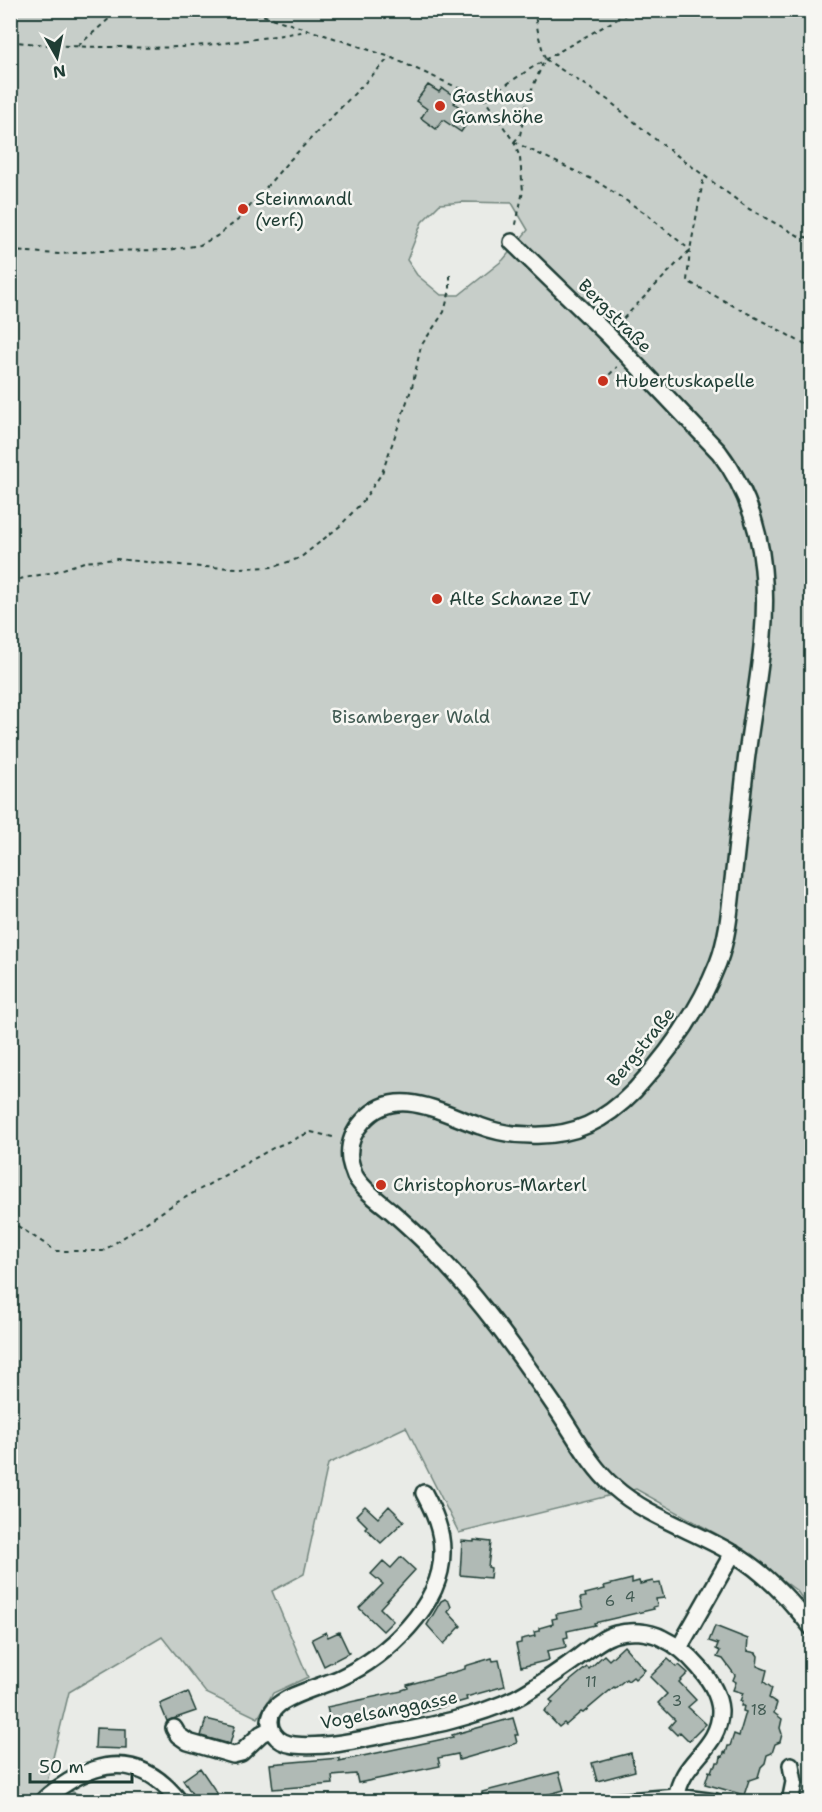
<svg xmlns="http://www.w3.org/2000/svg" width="822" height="1812" font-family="'Shantell Sans',sans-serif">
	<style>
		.green { fill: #c7cec9; stroke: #73867e; stroke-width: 1.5; fill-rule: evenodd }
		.building { fill: #b0bab5; stroke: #1f3d34; stroke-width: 1.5 }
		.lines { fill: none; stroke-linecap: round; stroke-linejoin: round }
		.minor-casing { stroke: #1f3d34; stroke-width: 20 }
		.path { stroke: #1f3d34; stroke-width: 2; stroke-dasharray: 4.5 4.5; stroke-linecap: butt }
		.minor { stroke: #f6f6f2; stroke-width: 15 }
		.poi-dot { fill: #c8321e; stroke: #f6f6f2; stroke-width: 2 }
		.labels { text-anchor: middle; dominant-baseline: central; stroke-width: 5; stroke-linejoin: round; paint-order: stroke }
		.number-label { font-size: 15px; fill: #435c54 }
		.poi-label { font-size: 18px; fill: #1f3d34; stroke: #f6f6f2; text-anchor: start }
		.street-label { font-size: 18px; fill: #1f3d34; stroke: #f6f6f2 }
		.park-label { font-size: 18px; fill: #415a52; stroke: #f6f6f2 }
	</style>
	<rect width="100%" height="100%" fill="#e9ebe7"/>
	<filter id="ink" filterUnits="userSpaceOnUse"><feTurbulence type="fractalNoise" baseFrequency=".0167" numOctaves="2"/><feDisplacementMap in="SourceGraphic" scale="12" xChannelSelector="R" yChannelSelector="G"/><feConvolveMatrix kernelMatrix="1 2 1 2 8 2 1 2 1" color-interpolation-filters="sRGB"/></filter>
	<g filter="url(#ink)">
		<path class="green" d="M11 11H811V1611L797 1591 736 1545 636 1489 459 1533 406 1427 328 1464 304 1574 272 1591 308 1677 273 1693 258 1718 206 1693 162 1637 69 1692 47 1782 96 1801 11 1802ZM463 202 512 203 528 230 503 260 459 295H441L417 275 407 260 422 222 440 204Z"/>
		<path class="building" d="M428 85 439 92 442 88 457 98 454 103 472 116 461 132 443 120 436 129 421 118 427 109 416 101Z
			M365 1506 378 1518 389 1506 404 1521 381 1543 365 1528 367 1526 356 1515Z
			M474 1540 491 1542 488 1567 491 1568 490 1578 460 1575 462 1541 474 1542Z
			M401 1557 415 1570 380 1608 393 1621 383 1631 359 1608 383 1584 371 1574 383 1561 391 1568Z
			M632 1579V1583L639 1581 640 1584 653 1581 654 1584 660 1583 664 1598 656 1599 657 1606 653 1607 654 1609 594 1623 595 1625 567 1631 568 1637 564 1638 566 1647 547 1651 549 1660 521 1667 516 1644 521 1643V1639L535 1636 534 1632 539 1631V1628L553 1624 552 1619 557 1618 556 1614 583 1609 580 1598 586 1597 585 1594 605 1589 604 1586Z
			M445 1599 449 1602 451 1607 448 1612 461 1626 444 1644 427 1625 441 1601Z
			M715 1626 748 1639 747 1651 756 1653 758 1656 757 1666 767 1670 764 1682 772 1688 769 1698 777 1703 774 1713 782 1719 780 1728 782 1734 780 1742 775 1744 772 1753 767 1755 765 1763 761 1767 758 1777 749 1780 744 1795 705 1784 709 1771 711 1772 713 1766H716L717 1762H720L721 1756 723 1757 724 1752 726 1753 728 1746H730L734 1734 739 1736 746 1712 743 1711 744 1706H741L742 1701H740L743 1693 733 1690 736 1682 733 1680 735 1675 723 1659 717 1657 720 1651 716 1649 718 1644 709 1641Z
			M326 1632 328 1637 339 1632 349 1653 324 1666 312 1639Z
			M624 1646 645 1670 635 1679 633 1677 628 1681 626 1679 615 1688 614 1687 583 1713 581 1712 566 1725 564 1723 559 1727 544 1711 553 1703 550 1700 571 1680 587 1667 589 1669 604 1655 609 1660Z
			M492 1658 493 1661 499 1660 505 1686 466 1697 467 1700 421 1713 420 1709 407 1712V1710L331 1725 327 1707 402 1691V1690L408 1688 407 1685 465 1669V1666Z
			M668 1659 677 1667 679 1665 688 1673 679 1682 696 1700 688 1707 706 1724 689 1741 680 1732 677 1735 669 1727 675 1720 658 1703 667 1694 650 1677Z
			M188 1692 196 1711 167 1721 160 1704Z
			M513 1718 518 1735H515L517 1743 459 1760 458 1754 438 1758 440 1766 358 1783 356 1774 332 1776 333 1784 273 1789 270 1764 339 1758V1761L453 1737 452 1735Z
			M206 1719 235 1726 230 1744 201 1736Z
			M96 1728 126 1729V1749L95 1748Z
			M631 1753 635 1771 597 1781 592 1763Z
			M200 1768 217 1793 204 1802H197L183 1780Z
			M559 1772 564 1790 520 1802H484L482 1792Z"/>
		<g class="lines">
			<g class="minor-casing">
				<path id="minor" d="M512 242 608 335 719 452C745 486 759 527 763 569 770 635 752 705 745 771 741 807 737 844 733 880 730 908 728 937 718 963 699 1011 669 1053 635 1090 605 1121 574 1137 530 1135 514 1135 496 1132 480 1126 443 1114 396 1083 363 1121 353 1132 348 1145 350 1160 351 1165 353 1171 355 1176 363 1190 379 1201 391 1211 408 1226 425 1241 440 1258 483 1303 519 1354 554 1405 573 1432 589 1465 614 1487 646 1516 695 1531 732 1553 764 1571 790 1599 812 1628
					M424 1493C434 1512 442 1530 442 1551 443 1606 385 1657 340 1678 323 1686 286 1695 275 1708 269 1715 268 1726 274 1734 278 1740 286 1744 294 1745 323 1748 355 1741 383 1735 426 1727 477 1717 516 1698 537 1687 556 1673 576 1659 588 1650 601 1638 616 1634 630 1630 649 1631 662 1638 686 1649 718 1682 720 1710 721 1749 680 1761 677 1797
					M679 1648 733 1553
					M174 1728 178 1735 188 1742 233 1755 241 1753 261 1734 271 1729
					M42 1802C49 1793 59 1788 68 1782 112 1755 148 1761 180 1802
					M615 1802 677 1797 716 1802
					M790 1802 794 1782 791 1765"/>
			</g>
			<path class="path" d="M246 10 334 38 390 57 485 100 514 142 520 158 523 191 515 229
				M534 10 539 37 545 59
				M10 41C47 46 84 47 120 47 145 48 169 48 194 46 232 43 269 37 307 31
				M78 46 119 10
				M545 59 608 100 655 139 749 209 799 236 812 238
				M485 100C531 65 583 38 634 10
				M514 142 596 181 645 213 690 250 687 281 781 331 812 349
				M514 142 520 135 528 98 544 61
				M10 251 60 254 100 251 169 250 200 245 217 236 238 220 287 163 390 57
				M617 325 690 250 704 176
				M603 381 617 367
				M10 581 54 572 84 562 116 559 201 567 238 568 273 567 300 558 340 526 363 501 382 473 412 387 421 346 444 312 450 290V273
				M10 1221 56 1251H103L174 1204 273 1148 311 1132 337 1138"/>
			<use href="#minor" class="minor"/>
		</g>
	</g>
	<g class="poi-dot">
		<circle cx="440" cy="106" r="6"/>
		<circle cx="243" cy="209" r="6"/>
		<circle cx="603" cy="381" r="6"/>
		<circle cx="437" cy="599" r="6"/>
		<circle cx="381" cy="1185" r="6"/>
	</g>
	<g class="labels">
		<g class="number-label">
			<text x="630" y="1597">4</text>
			<text x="610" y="1601">6</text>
			<text x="591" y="1682">11</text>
			<text x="677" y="1701">3</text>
			<text x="759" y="1710">18</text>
		</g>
		<g class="poi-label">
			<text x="452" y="96">Gasthaus<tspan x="452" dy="21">Gamshöhe</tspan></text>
			<text x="255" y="199">Steinmandl<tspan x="255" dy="21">(verf.)</tspan></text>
			<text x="615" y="381">Hubertuskapelle</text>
			<text x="449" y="599">Alte Schanze IV</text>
			<text x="393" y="1185">Christophorus-Marterl</text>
		</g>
		<g class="street-label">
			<text transform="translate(615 316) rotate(45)">Bergstraße</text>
			<text transform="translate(641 1047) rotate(-51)">Bergstraße</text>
			<text transform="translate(389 1710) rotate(-11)">Vogelsanggasse</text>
		</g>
		<g class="park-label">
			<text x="411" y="717">Bisamberger Wald</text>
		</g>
	</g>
	<rect width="822" height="1812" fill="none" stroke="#f6f6f2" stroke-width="36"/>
	<rect x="18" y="18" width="786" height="1776" fill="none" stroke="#1f3d34" stroke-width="2" filter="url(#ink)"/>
	<g transform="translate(57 57) rotate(171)" stroke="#f6f6f2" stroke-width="4.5" paint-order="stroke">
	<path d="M0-4.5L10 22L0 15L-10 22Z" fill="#1f3d34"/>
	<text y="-9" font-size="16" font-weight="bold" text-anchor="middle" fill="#1f3d34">N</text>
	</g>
	<path d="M30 1773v9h102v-9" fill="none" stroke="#1f3d34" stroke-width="3"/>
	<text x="39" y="1773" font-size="18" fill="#1f3d34" stroke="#f6f6f2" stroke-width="4.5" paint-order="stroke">50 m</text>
</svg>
